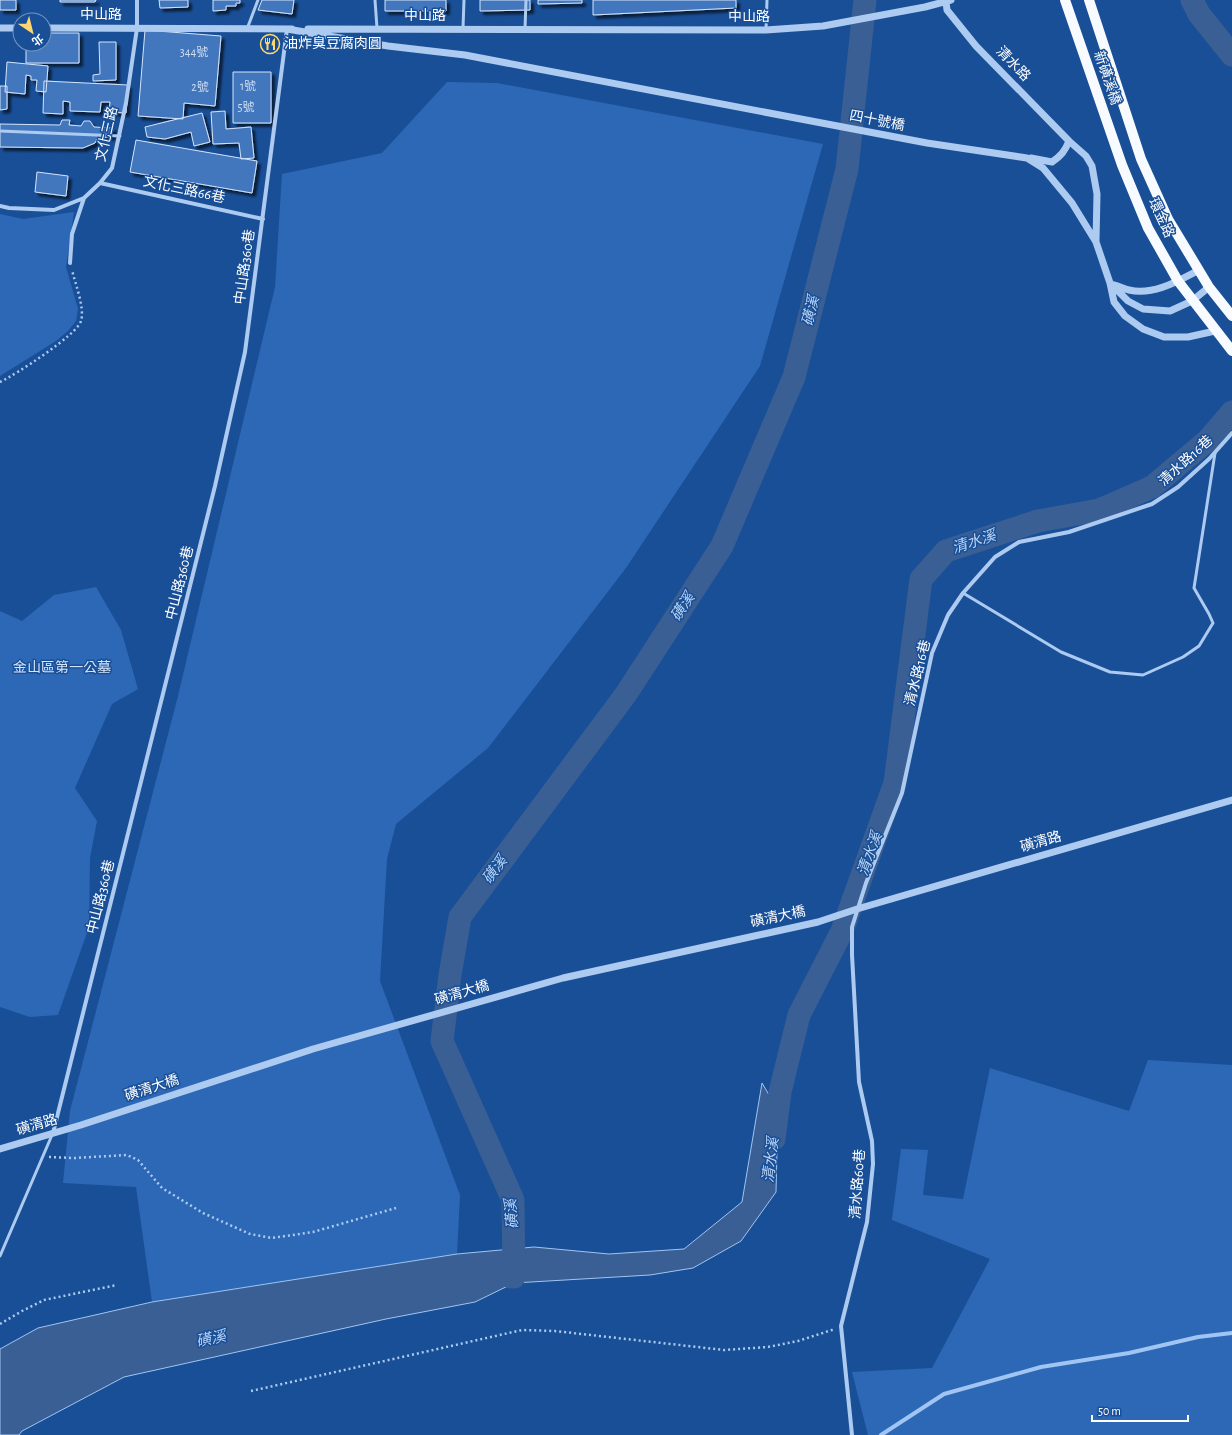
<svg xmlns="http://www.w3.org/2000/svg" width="1232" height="1435" font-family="'Alegreya Sans','Noto Sans TC',sans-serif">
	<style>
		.green { fill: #2d68b6 }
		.water { fill: #395f94; stroke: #a0c5f3 }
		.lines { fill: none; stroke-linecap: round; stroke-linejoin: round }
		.stream { stroke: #a0c5f3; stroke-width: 4 }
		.river { stroke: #395f94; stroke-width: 23 }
		.building { fill: #4277be; stroke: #d4e5fc; filter: url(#shadow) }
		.path { stroke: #adcbf1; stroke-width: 2.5; stroke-dasharray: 2 3; stroke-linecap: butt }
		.service { stroke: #adcbf1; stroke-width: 3 }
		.minor { stroke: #adcbf1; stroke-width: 4 }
		.tertiary { stroke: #adcbf1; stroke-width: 7 }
		.primary { stroke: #f7faff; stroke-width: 10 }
		.labels { text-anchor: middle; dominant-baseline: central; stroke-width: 3; stroke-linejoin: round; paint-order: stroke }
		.number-label { font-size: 12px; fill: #d0ddef }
		.street-label { font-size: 14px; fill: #fff; stroke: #194f97 }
		.poi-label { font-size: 14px; fill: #fff; stroke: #194f97; text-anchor: start }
		.park-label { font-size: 14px; fill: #d4e5fc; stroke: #194f97 }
		.water-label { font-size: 15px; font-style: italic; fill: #b9d5f7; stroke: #194f97 }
	</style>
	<defs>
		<filter id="shadow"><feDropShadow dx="3.5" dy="3.5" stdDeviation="1" flood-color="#0009"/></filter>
	</defs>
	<rect width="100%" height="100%" fill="#194f97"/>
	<path class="green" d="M447 82 497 83 823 144 760 366 626 568 488 748 396 824 387 859 380 981 460 1195 457 1254 152 1302 136 1187 63 1183 70 1111 178 696 275 287 282 174 382 153Z
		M74 212 66 267 78 309 76 321 68 331 56 341 0 376V214L23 219Z
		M96 587 121 630 138 689 112 704 75 788 97 821 90 858 89 927 58 1015 30 1017 0 1007V611L22 621 54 595Z
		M1148 1060 1232 1065V1435H868L852 1372 932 1368 990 1259 892 1220 901 1149 928 1150 923 1195 963 1199 990 1068 1129 1111Z"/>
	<path class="water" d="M762 1083 778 1110 776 1192 741 1241 693 1268 650 1275 514 1283 475 1302 386 1319 124 1377 22 1431 19 1435H0V1349L38 1328 152 1302 457 1254 534 1247 609 1254 684 1249 742 1202Z"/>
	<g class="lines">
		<path class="stream" d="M881 1435 944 1394 1041 1367 1129 1353 1198 1337 1232 1333"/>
		<path class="river" d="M1192 0 1199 14 1232 55
			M774 1139 780 1092 799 1015 842 931 895 783 921 579 946 551 1038 521 1099 510 1152 487 1208 440 1232 412
			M511 1277H514L513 1200 442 1041 450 975 460 917 626 694 722 546 794 377 847 169 865 0"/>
	</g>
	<path class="building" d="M0 0H16V10H0Z
		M60 0H96L95 2H60Z
		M159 0H188V7L160 8Z
		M213 0H240V3H236V6H226V10L213 11Z
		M262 0H294L292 14 258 10Z
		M385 0H446V11H385Z
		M480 0H530V10L480 11Z
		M538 0H582V3L538 4Z
		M593 0H736V8L593 15Z
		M145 30 221 36 215 106 184 103 183 119 138 116Z
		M44 33H79V63H26V44H44Z
		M99 42H116V80L93 81V75L100 74Z
		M7 62 48 66 46 92 36 91 37 80H31V76L26 75 25 94 5 92Z
		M233 72H271V123H233Z
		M44 81 128 85 126 113 109 112 110 102H101L100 112 70 111V102L63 101V114L43 113Z
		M0 86H7V109L0 110Z
		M225 111 226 129 251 127 254 158 241 159 239 143 213 144 211 112Z
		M202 113 210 142 194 146 191 132 165 139 147 137 145 127Z
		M62 120H70L69 125 81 126 84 121H90L94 127 113 128 112 136 97 139 95 143 83 148 0 147V124L60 125Z
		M136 140 257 161 252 193 130 172Z
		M37 172 68 176 66 196 35 192Z"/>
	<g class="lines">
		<path class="path" d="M0 382C15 375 77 335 81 321 85 308 75 283 72 270
			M49 1157 74 1158 127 1155 138 1160 162 1188 203 1213 250 1234 272 1238 313 1232 396 1208
			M0 1324 22 1311 44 1300 117 1285
			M251 1391 522 1330 555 1331 724 1350 768 1347 798 1341 835 1329"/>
		<path class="service" d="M375 0 377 28
			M463 28 464 0
			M247 29 258 0
			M525 29 526 0
			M766 30 767 0
			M0 131 120 136
			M963 593 1061 652 1110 672 1143 675 1183 657 1199 646 1213 623 1209 614 1194 588 1215 453
			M0 1256 52 1135"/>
		<path class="minor" d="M100 183 263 219
			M0 206 9 208 54 210 84 198 100 183 112 168 126 103 137 28V0
			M70 263 72 234 84 198
			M53 1133 215 486 245 352 287 29
			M852 1435 841 1326 867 1222 873 1164 872 1141 859 1082 852 955V927L866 883 902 793 932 653 948 615 963 593 995 557 1019 542 1069 532 1152 504 1178 487 1209 459 1232 433"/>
		<path class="tertiary" d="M946 2 947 10 976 46 1069 141C1065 151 1061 156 1052 162L1031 158
			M0 28H20
			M44 28 292 29
			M287 29 388 46 465 55 927 143 1027 158 1043 168 1072 203 1096 242 1110 283 1114 302 1125 316 1143 329 1164 337H1188L1215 331
			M308 29 766 30 823 26 925 7 951 0
			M1069 141 1086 156 1092 166 1097 194 1096 241
			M1110 283 1128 301 1143 309 1170 311 1192 301 1209 287
			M1114 285C1119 286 1124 289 1129 290 1153 296 1178 281 1199 270
			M0 1149 81 1125 313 1049 563 978 818 922 857 909 1232 800"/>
		<path class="primary" d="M1065 0 1122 165 1148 228 1178 281 1232 351
			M1089 0 1141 159 1168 219 1209 287 1232 316"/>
	</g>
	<defs>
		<g id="restaurant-ring" transform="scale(1)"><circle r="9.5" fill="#194f97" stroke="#ffd76d" stroke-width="1.5"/><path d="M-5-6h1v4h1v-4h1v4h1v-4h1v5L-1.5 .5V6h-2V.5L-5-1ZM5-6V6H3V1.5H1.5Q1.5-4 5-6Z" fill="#ffd76d"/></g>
	</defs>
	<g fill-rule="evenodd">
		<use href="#restaurant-ring" x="270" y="44"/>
	</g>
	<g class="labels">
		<g class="number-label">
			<text x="194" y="52">344號</text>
			<text x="248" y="86">1號</text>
			<text x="200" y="87">2號</text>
			<text x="246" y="107">5號</text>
		</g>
		<g class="street-label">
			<text x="101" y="15">中山路</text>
			<text x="425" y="16">中山路</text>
			<text x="749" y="17">中山路</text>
			<text transform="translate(1013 64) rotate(46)">清水路</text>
			<text transform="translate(1107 78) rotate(71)">新磺溪橋</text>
			<text transform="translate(877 121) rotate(11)">四十號橋</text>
			<text transform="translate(107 134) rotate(-77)">文化三路</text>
			<text transform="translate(184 190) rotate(12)">文化三路66巷</text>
			<text transform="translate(1161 218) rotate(65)">環金路</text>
			<text transform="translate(245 267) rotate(-82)">中山路360巷</text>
			<text transform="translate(1186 461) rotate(-42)">清水路16巷</text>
			<text transform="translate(180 583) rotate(-76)">中山路360巷</text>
			<text transform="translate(918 673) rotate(-76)">清水路16巷</text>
			<text transform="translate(1041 842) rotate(-16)">磺清路</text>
			<text transform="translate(101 897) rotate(-76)">中山路360巷</text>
			<text transform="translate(778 917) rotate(-12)">磺清大橋</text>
			<text transform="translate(462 993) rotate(-16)">磺清大橋</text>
			<text transform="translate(152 1088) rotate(-18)">磺清大橋</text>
			<text transform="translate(37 1125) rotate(-16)">磺清路</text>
			<text transform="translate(858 1184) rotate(-86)">清水路60巷</text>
		</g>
		<g class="poi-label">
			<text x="284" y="44">油炸臭豆腐肉圓</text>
		</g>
		<g class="park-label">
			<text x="62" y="668">金山區第一公墓</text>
		</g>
		<g class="water-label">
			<text transform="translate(811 311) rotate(-76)">磺溪</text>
			<text transform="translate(974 542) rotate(-18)">清水溪</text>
			<text transform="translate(683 607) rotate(-57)">磺溪</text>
			<text transform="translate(870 854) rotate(-70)">清水溪</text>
			<text transform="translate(495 870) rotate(-53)">磺溪</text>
			<text transform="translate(771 1160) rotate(-83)">清水溪</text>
			<text transform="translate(512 1214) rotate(-95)">磺溪</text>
			<text transform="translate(211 1339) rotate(-12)">磺溪</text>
		</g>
	</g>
	<g transform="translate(32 32) rotate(145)"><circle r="19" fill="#194f97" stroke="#7595c1"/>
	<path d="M0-3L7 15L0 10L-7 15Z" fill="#ffd76d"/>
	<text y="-6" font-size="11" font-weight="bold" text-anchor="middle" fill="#ffffff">北</text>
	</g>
	<path d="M1092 1415v6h96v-6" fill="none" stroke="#ffffff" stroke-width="2"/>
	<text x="1098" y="1415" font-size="12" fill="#ffffff" stroke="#194f97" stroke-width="3" paint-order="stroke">50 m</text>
</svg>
